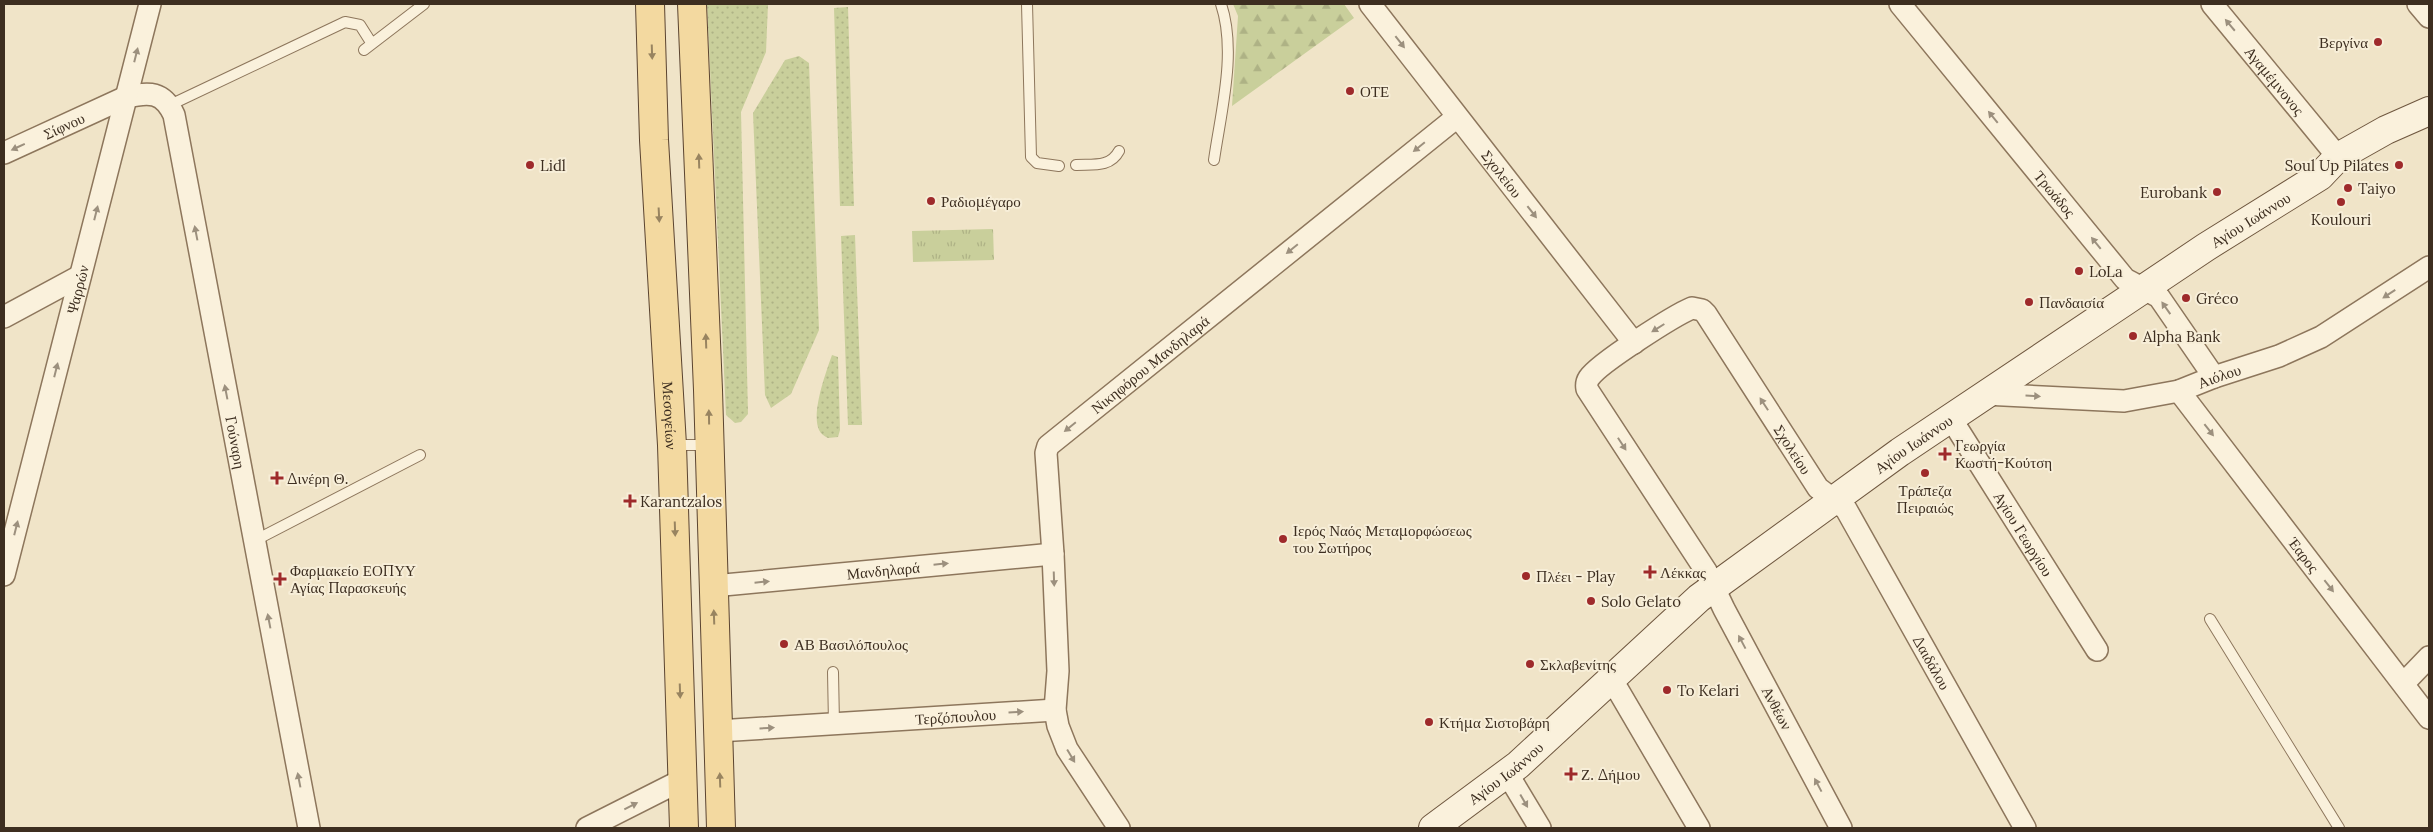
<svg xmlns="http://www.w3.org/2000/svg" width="2433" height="832" font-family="Lora,serif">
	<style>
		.grass { fill: url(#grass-dots) }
		.forest { fill: url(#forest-firs) }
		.park { fill: url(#park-tufts) }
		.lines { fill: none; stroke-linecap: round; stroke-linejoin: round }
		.lane-casing { stroke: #8d765c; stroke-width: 12 }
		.street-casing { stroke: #8d765c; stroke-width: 24 }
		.secondary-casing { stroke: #6f573f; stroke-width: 30 }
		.primary-casing { stroke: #5b4430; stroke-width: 30 }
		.lane { stroke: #faf1dc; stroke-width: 10 }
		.street { stroke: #faf1dc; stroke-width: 21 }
		.secondary { stroke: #faf1dc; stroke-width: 28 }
		.primary { stroke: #f3d9a0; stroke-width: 28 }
		.oneway { fill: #9c907e }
		.oneway2 { fill: #988460 }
		.poi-dot { fill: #9e2a2b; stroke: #f7eed8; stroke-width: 2 }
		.labels { text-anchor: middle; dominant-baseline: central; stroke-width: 4; stroke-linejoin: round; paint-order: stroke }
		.poi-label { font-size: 15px; fill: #3d2e20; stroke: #f7eed8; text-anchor: start }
		.street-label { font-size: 15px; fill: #3d2e20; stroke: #f7eed8 }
	</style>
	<defs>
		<pattern id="grass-dots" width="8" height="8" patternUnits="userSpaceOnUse" patternTransform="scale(1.25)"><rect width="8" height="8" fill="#c9cf9b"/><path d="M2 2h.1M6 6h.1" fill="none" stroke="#aeb285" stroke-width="1.8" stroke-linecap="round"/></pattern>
		<pattern id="forest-firs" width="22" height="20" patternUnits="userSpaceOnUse" patternTransform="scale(1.25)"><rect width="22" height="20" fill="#c9cf9b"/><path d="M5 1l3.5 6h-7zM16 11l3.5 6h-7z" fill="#aeb285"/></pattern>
		<pattern id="park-tufts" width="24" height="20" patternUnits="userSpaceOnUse" patternTransform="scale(1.25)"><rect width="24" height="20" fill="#c9cf9b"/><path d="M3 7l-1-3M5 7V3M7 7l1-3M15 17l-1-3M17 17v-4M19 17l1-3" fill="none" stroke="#aeb285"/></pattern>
	</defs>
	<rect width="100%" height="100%" fill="#f0e4c8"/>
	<path class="grass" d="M707 4H768L766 52 741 112 748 414 741 422 735 423 726 415Z
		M848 7 854 206H840L834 8Z
		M799 56 809 63 819 330 791 394 771 408 765 395 753 113 785 60Z
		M855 235 862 425H848L841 236Z
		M832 355 838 357 840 430 838 437 828 438C824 436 821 434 819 430 811 413 826 372 832 355Z"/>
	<path class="forest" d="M1233 4H1344L1354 18 1232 106 1238 16Z"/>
	<path class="park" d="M993 229 994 260 913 262 912 231Z"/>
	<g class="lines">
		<g class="lane-casing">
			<path id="lane" d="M1027 4 1031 157 1037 163 1059 166
				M364 50 424 4
				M170 105 345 22 360 25 372 44
				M1214 160C1221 111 1237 52 1221 4
				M1076 165C1092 164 1110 168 1119 151
				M674 445H710
				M254 541 420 455
				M2210 619 2339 828
				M833 672 834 724"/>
		</g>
		<g class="street-casing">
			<g id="street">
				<path id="s1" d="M1370 4 1634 343"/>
				<path id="s2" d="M1900 4 2125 279 2159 297 2214 377"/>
				<path id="s3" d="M2212 4 2338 157"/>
				<path d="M2418 4 2429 17"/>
				<path id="s4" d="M4 153 126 97C149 92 163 91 174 115L309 828"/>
				<path d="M4 317 80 276"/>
				<path id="s5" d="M2179 391 2429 718"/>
				<path id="s6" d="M1984 394 2124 401 2179 391 2214 377 2279 356 2321 337 2429 267"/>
				<path id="s7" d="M1950 417 2097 650"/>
				<path id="s8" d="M4 575 150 4"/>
				<path id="s9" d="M713 586 1053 554"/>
				<path d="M2404 683 2429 657"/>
				<path d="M1618 690 1699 828"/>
				<path id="s10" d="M718 731 1055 710"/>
				<path d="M1507 773 1540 828"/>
				<path d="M587 828 682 780"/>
				<path id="s11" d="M1119 828 1067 749 1058 726 1055 710 1058 671 1053 554 1046 453 1048 446 1457 117"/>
				<path id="s12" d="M1841 828 1724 609 1706 571 1587 389C1586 384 1587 381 1589 378 1599 363 1675 315 1692 308L1702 310 1706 314 1818 488 1846 509 2025 828"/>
			</g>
		</g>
		<g class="secondary-casing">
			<g id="secondary">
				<path id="s13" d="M1433 828 1518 765 1699 598 1900 452 2206 247 2320 176 2338 157 2386 130 2429 111"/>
			</g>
		</g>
		<g class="primary-casing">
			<g id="primary">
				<path id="s14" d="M650 4 654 140 672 445 684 828"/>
				<path d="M692 4 708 390 721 828"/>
			</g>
		</g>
		<use href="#lane" class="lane"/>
		<use href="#street" class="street"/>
		<use href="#secondary" class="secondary"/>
		<use href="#primary" class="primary"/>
	</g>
	<defs><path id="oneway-solid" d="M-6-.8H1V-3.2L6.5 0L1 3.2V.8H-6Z" transform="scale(1.25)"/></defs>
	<g class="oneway">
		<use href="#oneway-solid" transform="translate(2230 25) rotate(-130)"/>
		<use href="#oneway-solid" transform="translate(1400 42) rotate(52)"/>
		<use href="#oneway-solid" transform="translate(136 55) rotate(-76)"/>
		<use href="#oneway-solid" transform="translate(1993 117) rotate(-129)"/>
		<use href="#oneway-solid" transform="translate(18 147) rotate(155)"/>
		<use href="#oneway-solid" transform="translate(1419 147) rotate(141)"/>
		<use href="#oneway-solid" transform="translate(1532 212) rotate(52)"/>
		<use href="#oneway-solid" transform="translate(96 213) rotate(-76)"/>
		<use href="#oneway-solid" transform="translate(196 233) rotate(-101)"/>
		<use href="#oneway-solid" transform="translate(2096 243) rotate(-129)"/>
		<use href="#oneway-solid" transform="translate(1292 249) rotate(141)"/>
		<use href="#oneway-solid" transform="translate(2389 294) rotate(147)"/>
		<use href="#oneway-solid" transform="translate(2166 308) rotate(-125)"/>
		<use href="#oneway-solid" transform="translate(1658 328) rotate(148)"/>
		<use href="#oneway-solid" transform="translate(56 370) rotate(-76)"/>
		<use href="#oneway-solid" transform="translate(226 392) rotate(-101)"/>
		<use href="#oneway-solid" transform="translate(2033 396) rotate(3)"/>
		<use href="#oneway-solid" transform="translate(1764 404) rotate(-123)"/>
		<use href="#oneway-solid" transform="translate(1070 427) rotate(141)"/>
		<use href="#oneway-solid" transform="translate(2209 430) rotate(52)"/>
		<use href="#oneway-solid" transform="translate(1622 444) rotate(57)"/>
		<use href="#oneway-solid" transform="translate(16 528) rotate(-76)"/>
		<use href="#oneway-solid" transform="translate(941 564) rotate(-6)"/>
		<use href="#oneway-solid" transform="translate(1054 579) rotate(88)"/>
		<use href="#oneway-solid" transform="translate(762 582) rotate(-6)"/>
		<use href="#oneway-solid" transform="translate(2329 586) rotate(52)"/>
		<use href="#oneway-solid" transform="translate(269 621) rotate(-101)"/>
		<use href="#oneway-solid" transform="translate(1742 642) rotate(-118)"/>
		<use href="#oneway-solid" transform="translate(1016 712) rotate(-4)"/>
		<use href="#oneway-solid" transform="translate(767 728) rotate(-3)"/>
		<use href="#oneway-solid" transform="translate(1071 756) rotate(59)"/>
		<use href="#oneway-solid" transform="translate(299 780) rotate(-101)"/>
		<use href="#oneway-solid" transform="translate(1818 785) rotate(-118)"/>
		<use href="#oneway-solid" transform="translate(1524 801) rotate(60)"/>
		<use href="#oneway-solid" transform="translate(631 806) rotate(-27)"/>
	</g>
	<g class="oneway2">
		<use href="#oneway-solid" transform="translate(652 52) rotate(88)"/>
		<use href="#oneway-solid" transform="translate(699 161) rotate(-92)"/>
		<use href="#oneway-solid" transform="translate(659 215) rotate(87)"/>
		<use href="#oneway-solid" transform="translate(706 341) rotate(-92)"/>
		<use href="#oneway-solid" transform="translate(709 417) rotate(-91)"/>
		<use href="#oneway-solid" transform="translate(675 529) rotate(88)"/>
		<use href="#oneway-solid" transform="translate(714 617) rotate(-92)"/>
		<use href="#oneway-solid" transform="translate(680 691) rotate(88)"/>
		<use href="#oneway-solid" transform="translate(720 780) rotate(-92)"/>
	</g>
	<g class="poi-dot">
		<circle cx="2378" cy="42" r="5"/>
		<circle cx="1350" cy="91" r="5"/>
		<circle cx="530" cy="165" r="5"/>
		<circle cx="2399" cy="165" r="5"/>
		<circle cx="2348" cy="188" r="5"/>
		<circle cx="2217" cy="192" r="5"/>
		<circle cx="931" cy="201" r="5"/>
		<circle cx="2341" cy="202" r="5"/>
		<circle cx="2079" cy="271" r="5"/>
		<circle cx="2186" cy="298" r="5"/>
		<circle cx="2029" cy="302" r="5"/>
		<circle cx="2133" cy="336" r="5"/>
		<path d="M1942.5 446.5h5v5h5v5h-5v5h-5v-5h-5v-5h5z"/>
		<circle cx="1925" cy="473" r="5"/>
		<path d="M274.5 470.5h5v5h5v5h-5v5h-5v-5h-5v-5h5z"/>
		<path d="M627.5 493.5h5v5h5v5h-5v5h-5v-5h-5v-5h5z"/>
		<circle cx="1283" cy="539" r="5"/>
		<path d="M1647.5 564.5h5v5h5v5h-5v5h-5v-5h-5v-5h5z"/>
		<circle cx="1526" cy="576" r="5"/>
		<path d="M277.5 571.5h5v5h5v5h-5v5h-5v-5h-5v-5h5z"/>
		<circle cx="1591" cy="601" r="5"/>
		<circle cx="784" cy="644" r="5"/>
		<circle cx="1530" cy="664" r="5"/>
		<circle cx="1667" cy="690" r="5"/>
		<circle cx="1429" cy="722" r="5"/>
		<path d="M1568.5 766.5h5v5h5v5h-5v5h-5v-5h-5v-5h5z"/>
	</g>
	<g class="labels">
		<g class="poi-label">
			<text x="2368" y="42" text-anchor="end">Βεργίνα</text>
			<text x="1360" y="91">ΟΤΕ</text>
			<text x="540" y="165">Lidl</text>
			<text x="2389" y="165" text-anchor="end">Soul Up Pilates</text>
			<text x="2358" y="188">Taiyo</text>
			<text x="2207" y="192" text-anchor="end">Eurobank</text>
			<text x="941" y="201">Ραδιομέγαρο</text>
			<text x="2341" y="219" text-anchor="middle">Koulouri</text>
			<text x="2089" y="271">LoLa</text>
			<text x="2196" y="298">Gréco</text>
			<text x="2039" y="302">Πανδαισία</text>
			<text x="2143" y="336">Alpha Bank</text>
			<text x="1955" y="445">Γεωργία<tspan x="1955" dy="17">Κωστή-Κούτση</tspan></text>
			<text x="287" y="478">Δινέρη Θ.</text>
			<text x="1925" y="490" text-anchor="middle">Τράπεζα<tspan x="1925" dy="17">Πειραιώς</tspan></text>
			<text x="640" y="501">Karantzalos</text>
			<text x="1293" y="530">Ιερός Ναός Μεταμορφώσεως<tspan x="1293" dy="17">του Σωτήρος</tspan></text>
			<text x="290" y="570">Φαρμακείο ΕΟΠΥΥ<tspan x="290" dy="17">Αγίας Παρασκευής</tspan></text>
			<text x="1660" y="572">Λέκκας</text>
			<text x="1536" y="576">Πλέει - Play</text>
			<text x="1601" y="601">Solo Gelato</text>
			<text x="794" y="644">ΑΒ Βασιλόπουλος</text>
			<text x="1540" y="664">Σκλαβενίτης</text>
			<text x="1677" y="690">To Kelari</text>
			<text x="1439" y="722">Κτήμα Σιστοβάρη</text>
			<text x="1581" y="774">Ζ. Δήμου</text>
		</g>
		<g class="street-label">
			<text stroke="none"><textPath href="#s3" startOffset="99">Αγαμέμνονος</textPath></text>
			<text stroke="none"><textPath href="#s4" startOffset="66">Σίφνου</textPath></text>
			<text stroke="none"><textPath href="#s1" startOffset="215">Σχολείου</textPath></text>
			<text stroke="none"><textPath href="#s2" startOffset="245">Τρωάδος</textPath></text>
			<text stroke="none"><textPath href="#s13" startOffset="1021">Αγίου Ιωάννου</textPath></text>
			<text stroke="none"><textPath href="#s8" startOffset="295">Ψαρρών</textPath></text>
			<text stroke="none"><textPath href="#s11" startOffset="531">Νικηφόρου Μανδηλαρά</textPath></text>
			<text stroke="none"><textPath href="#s6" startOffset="239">Αιόλου</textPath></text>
			<text stroke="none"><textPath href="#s14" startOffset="412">Μεσογείων</textPath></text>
			<text stroke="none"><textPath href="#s4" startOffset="525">Γούναρη</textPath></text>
			<text stroke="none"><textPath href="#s13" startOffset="616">Αγίου Ιωάννου</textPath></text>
			<text stroke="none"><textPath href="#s12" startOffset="821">Σχολείου</textPath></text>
			<text stroke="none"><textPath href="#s7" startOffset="138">Αγίου Γεωργίου</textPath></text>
			<text stroke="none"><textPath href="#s5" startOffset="206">Έαρος</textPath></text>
			<text stroke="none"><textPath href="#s9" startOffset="171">Μανδηλαρά</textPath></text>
			<text stroke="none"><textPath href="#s12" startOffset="1078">Δαιδάλου</textPath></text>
			<text transform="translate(1777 708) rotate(62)">Ανθέων</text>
			<text stroke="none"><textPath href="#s10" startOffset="238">Τερζόπουλου</textPath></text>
			<text stroke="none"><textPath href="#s13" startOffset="91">Αγίου Ιωάννου</textPath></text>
		</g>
	</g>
	<rect width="2433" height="832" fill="none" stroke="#3d2e20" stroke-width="10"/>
</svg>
